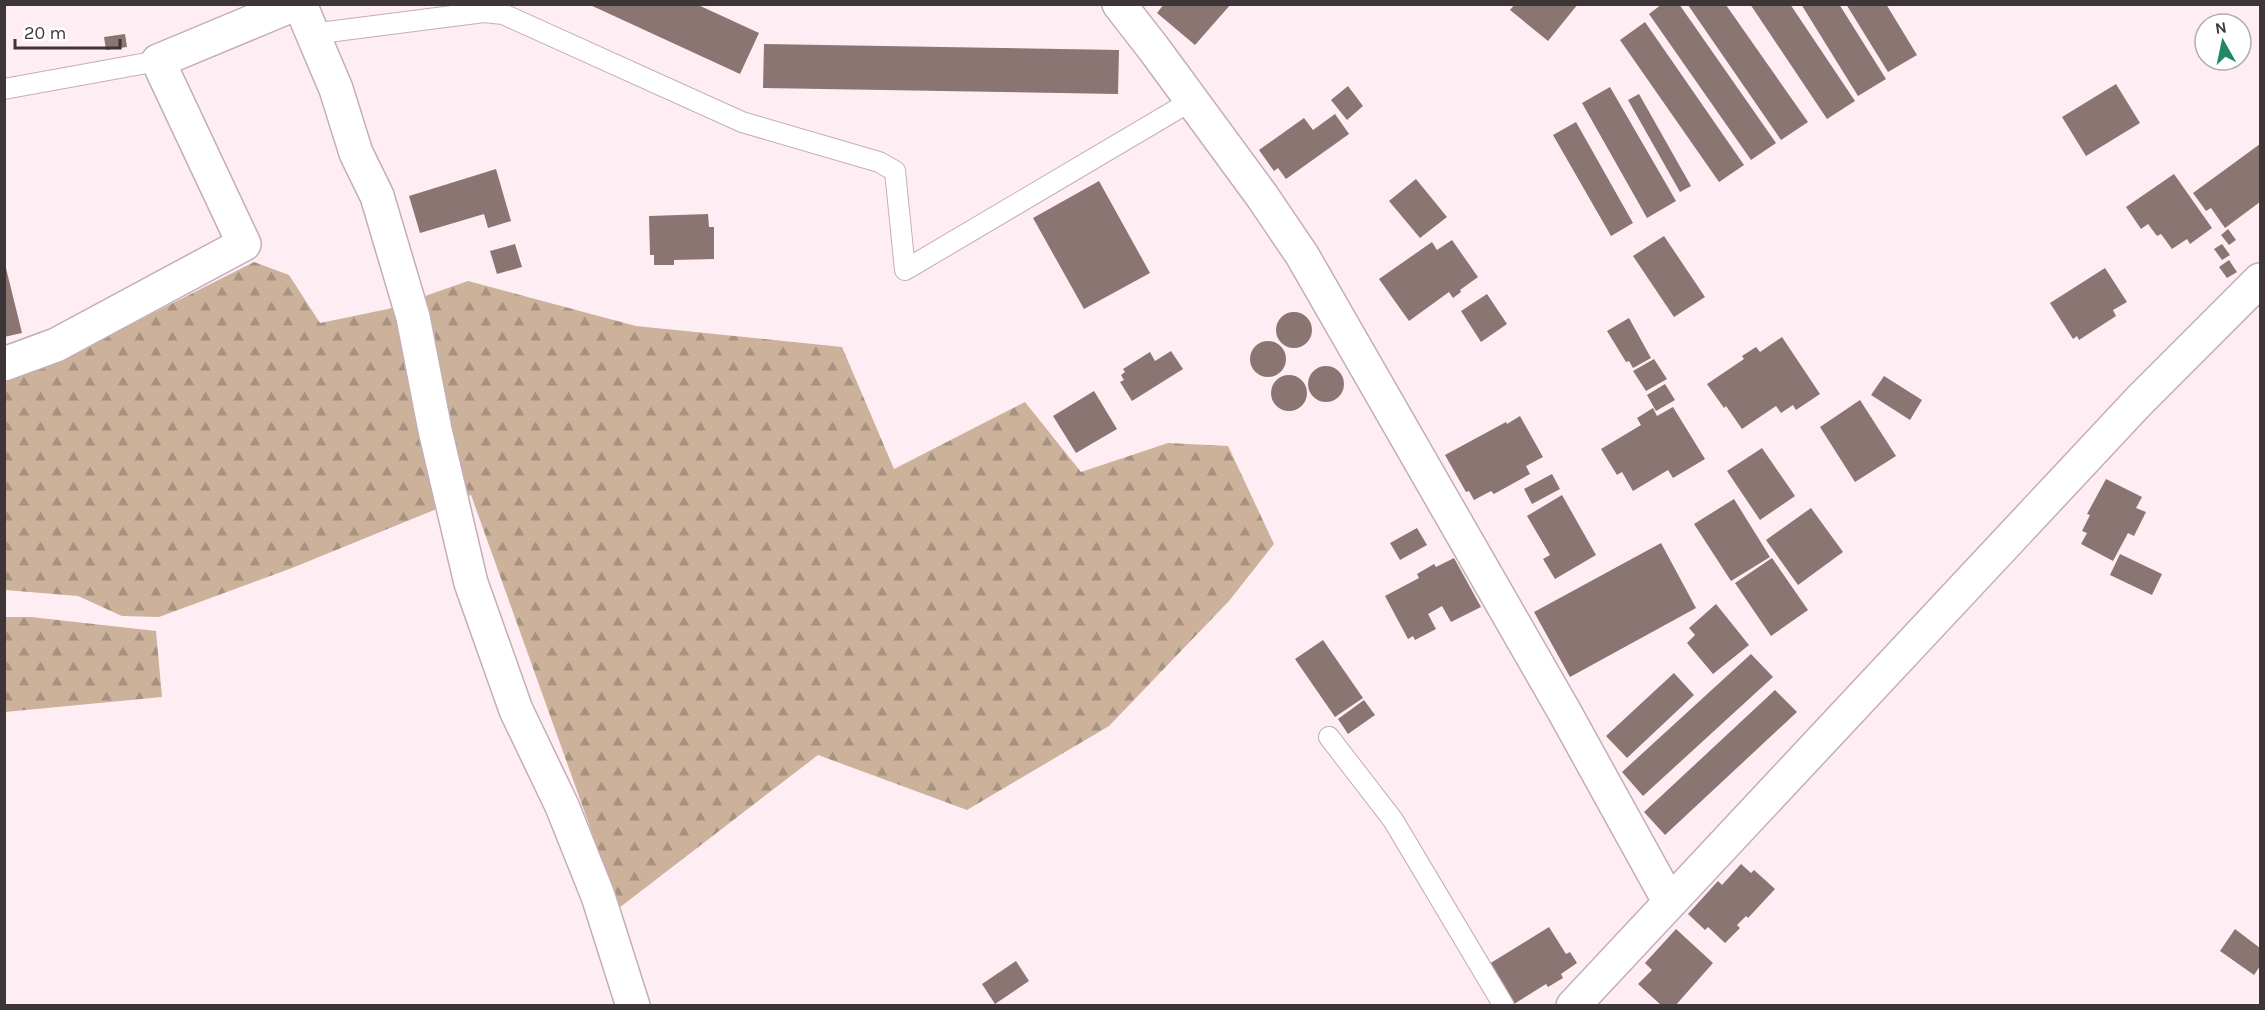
<svg xmlns="http://www.w3.org/2000/svg" width="2265" height="1010" font-family="Karla,sans-serif">
	<style>
		.forest { fill: url(#forest-firs) }
		.building { fill: #8a7572 }
		.lines { fill: none; stroke-linecap: round; stroke-linejoin: round }
		.service-casing { stroke: #c3aeb7; stroke-width: 22 }
		.minor-casing { stroke: #c3aeb7; stroke-width: 36 }
		.service { stroke: #fff; stroke-width: 20 }
		.minor { stroke: #fff; stroke-width: 33 }
	</style>
	<defs>
		<pattern id="forest-firs" width="22" height="20" patternUnits="userSpaceOnUse" patternTransform="scale(1.5)"><rect width="22" height="20" fill="#ccb19b"/><path d="M5 1l3.5 6h-7zM16 11l3.5 6h-7z" fill="#a7917f"/></pattern>
	</defs>
	<rect width="100%" height="100%" fill="#ffedf4"/>
	<path class="forest" d="M254 262 289 275 320 323 388 309 468 281 636 326 842 347 894 469 1025 402 1081 472 1168 443 1228 446 1274 544 1229 601 1109 726 967 810 818 755 619 908 471 495 292 568 159 617 122 616 78 596 5 590 4 376 82 349Z
		M5 617H31L156 631 162 697 5 712Z"/>
	<path class="building" d="M588 4H696L759 33 740 74Z
		M1164 4H1231L1195 45 1157 13Z
		M1515 4H1578L1548 41 1510 10Z
		M1662 4H1679L1776 143 1751 160 1649 14Z
		M1750 4H1790L1855 101 1827 119Z
		M1801 4H1839L1886 79 1858 96Z
		M1846 4H1886L1917 55 1888 72Z
		M1688 5H1726L1808 122 1781 140Z
		M1645 22 1744 165 1719 182 1620 40Z
		M125 34 127 47 106 50 104 37Z
		M764 44 1119 50 1118 94 763 88Z
		M2116 84 2140 123 2086 156 2062 117Z
		M1348 86 1363 106 1347 120 1331 100Z
		M1610 87 1676 201 1647 218 1582 103Z
		M1639 94 1691 186 1680 192 1628 100Z
		M1335 114 1349 134 1286 179 1278 168 1274 171 1259 150 1304 118 1313 130Z
		M1576 122 1633 223 1611 236 1553 135Z
		M2260 144V202L2225 228 2211 208 2206 211 2193 193Z
		M496 169 511 221 488 228 484 214 420 233 409 196Z
		M2174 174 2212 228 2190 244 2187 239 2172 249 2161 234 2157 236 2148 224 2141 229 2126 207Z
		M1416 179 1447 217 1420 238 1389 201Z
		M1099 181 1150 273 1084 309 1033 218Z
		M708 214 709 227H714V259L674 260V265H654V255H650L649 216Z
		M2228 229 2236 240 2229 245 2221 235Z
		M1664 236 1705 297 1674 317 1633 256Z
		M1452 240 1478 277 1460 290 1461 292 1453 298 1449 292 1409 321 1379 279 1432 242 1437 250Z
		M515 244 522 267 497 274 490 251Z
		M2222 244 2230 255 2222 260 2214 249Z
		M4 260 22 333 4 337Z
		M2229 260 2237 272 2227 278 2219 267Z
		M2105 268 2127 302 2113 310 2116 316 2079 340 2077 336 2073 339 2050 303Z
		M1487 294 1507 324 1481 342 1461 311Z
		M1276 330a18 18 0 1 1 36 0a18 18 0 1 1-36 0Z
		M1629 318 1651 358 1633 368 1629 361 1626 362 1607 331Z
		M1782 337 1820 394 1796 410 1793 405 1781 413 1776 406 1742 429 1726 406 1724 408 1707 384 1744 359 1742 356 1756 347 1760 352Z
		M1250 359a18 18 0 1 1 36 0a18 18 0 1 1-36 0Z
		M1171 351 1183 369 1132 401 1120 382 1124 380 1121 375 1125 372 1123 369 1150 352 1155 361Z
		M1654 359 1667 379 1646 391 1633 371Z
		M1308 384a18 18 0 1 1 36 0a18 18 0 1 1-36 0Z
		M1271 393a18 18 0 1 1 36 0a18 18 0 1 1-36 0Z
		M1884 376 1922 400 1910 420 1871 395Z
		M1665 384 1675 400 1656 411 1647 395Z
		M1094 391 1117 429 1076 453 1053 416Z
		M1860 400 1896 456 1855 482 1820 427Z
		M1673 407 1705 459 1673 478 1668 470 1633 491 1622 472 1617 475 1601 449 1641 425 1637 418 1653 408 1657 416Z
		M1520 416 1543 457 1526 466 1530 474 1494 494 1491 491 1474 500 1469 491 1466 492 1445 455 1506 422 1507 424Z
		M1762 448 1795 496 1760 520 1727 471Z
		M1552 474 1560 489 1532 504 1524 489Z
		M2106 479 2142 497 2136 508 2146 512 2134 536 2128 533 2113 561 2081 544 2087 533 2082 531 2090 515 2087 514Z
		M1562 495 1596 555 1555 579 1543 559 1550 555 1527 516Z
		M1734 499 1770 557 1731 581 1694 524Z
		M1811 508 1843 552 1798 585 1766 540Z
		M1417 528 1427 545 1400 560 1390 543Z
		M1661 543 1696 608 1570 677 1534 612Z
		M2120 554 2162 574 2152 595 2110 575Z
		M1454 558 1481 607 1451 622 1442 606 1428 614 1436 629 1415 640 1413 636 1408 639 1385 596 1419 578 1417 574 1434 564 1436 567Z
		M1772 558 1808 610 1771 636 1735 583Z
		M1716 604 1749 645 1713 674 1687 643 1695 635 1689 628Z
		M1323 640 1363 698 1335 717 1295 659Z
		M1751 654 1773 677 1643 796 1622 772Z
		M1674 673 1694 695 1627 758 1606 736Z
		M1775 690 1797 712 1665 835 1644 812Z
		M1364 700 1375 715 1348 734 1338 719Z
		M1741 864 1751 873 1754 870 1775 889 1748 918 1746 916 1737 925 1740 928 1725 943 1708 927 1705 930 1688 914 1718 881 1722 885Z
		M1549 927 1566 954 1570 952 1577 963 1561 974 1563 978 1548 987 1546 984 1514 1004 1489 964Z
		M1676 929 1713 963 1675 1006H1662L1638 984 1652 970 1645 963Z
		M2235 929 2260 948V966L2254 975 2220 951Z
		M1016 961 1029 981 995 1004 982 984Z"/>
	<g class="lines">
		<g class="service-casing">
			<path id="service" d="M312 34 484 12 503 14 742 122 879 162 895 171 905 270 1191 101
				M4 89 158 61
				M1329 737 1393 820 1504 1006"/>
		</g>
		<g class="minor-casing">
			<path id="minor" d="M300 4 336 89 356 153 377 196 413 317 435 430 471 583 516 710 562 806 598 896 633 1006
				M1119 4 1154 49 1262 196 1302 255 1564 711 1669 901
				M4 364 56 345 244 244 158 61 295 4
				M1573 1006 2139 401 2260 280"/>
		</g>
		<use href="#service" class="service"/>
		<use href="#minor" class="minor"/>
	</g>
	<rect width="2265" height="1010" fill="none" stroke="#3e3539" stroke-width="12"/>
	<g transform="translate(2223 42) rotate(351)"><circle r="28" fill="#ffffff" stroke="#b2aeb0" stroke-width="1.5"/>
	<path d="M0-4.5L10 22L0 15L-10 22Z" fill="#218863"/>
	<text y="-9" font-size="16" font-weight="bold" text-anchor="middle" fill="#3e3539">N</text>
	</g>
	<path d="M15 39v9h105v-9" fill="none" stroke="#3e3539" stroke-width="3"/>
	<text x="24" y="39" font-size="18" fill="#3e3539" stroke="#ffffff" stroke-width="4.5" paint-order="stroke">20 m</text>
</svg>
